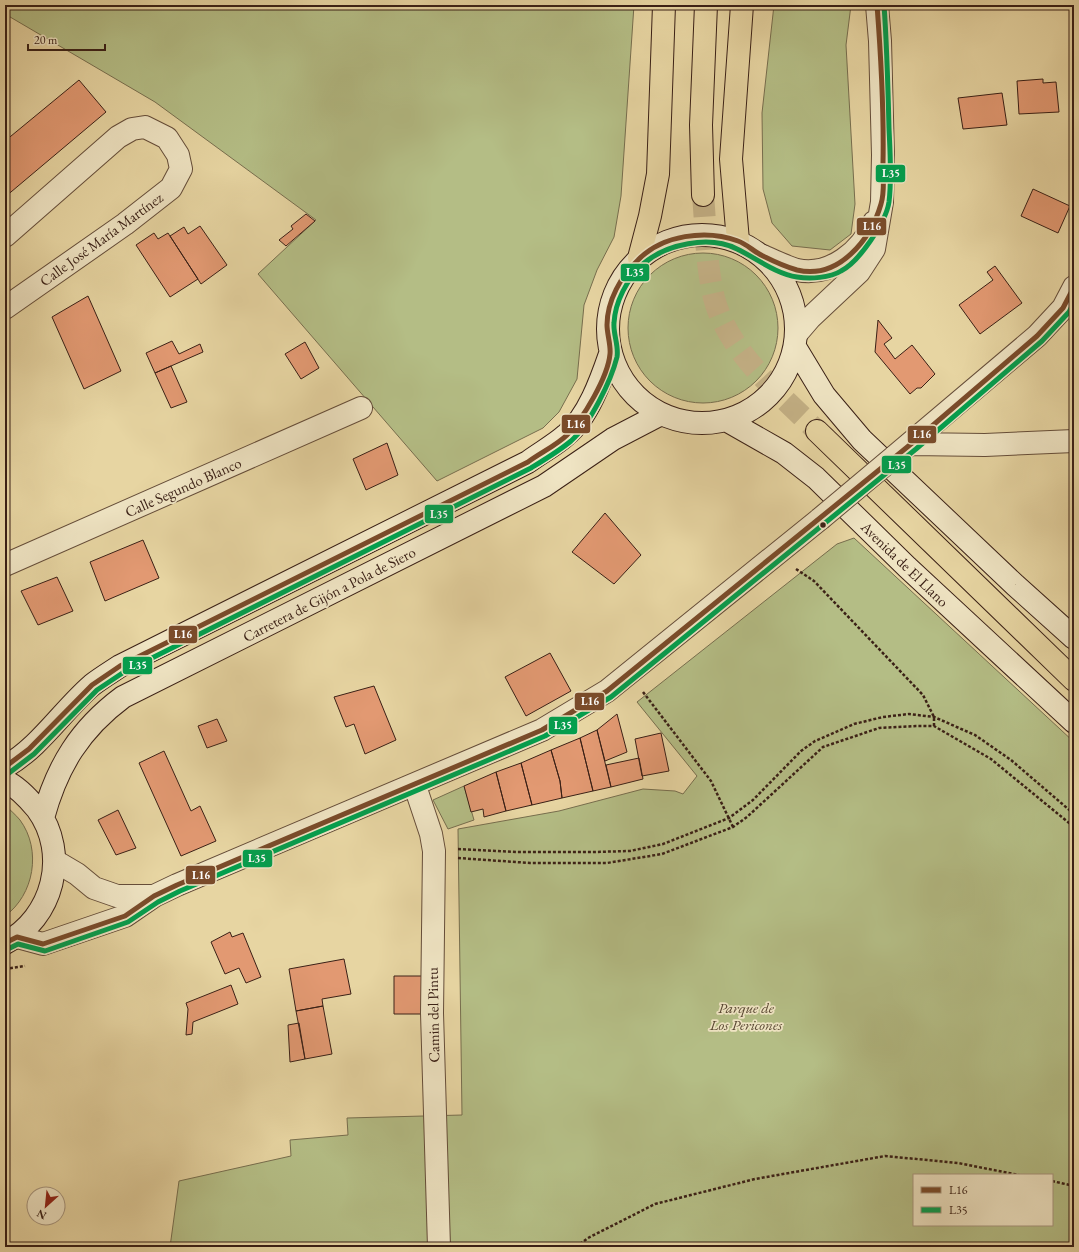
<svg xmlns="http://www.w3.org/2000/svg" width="1079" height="1252" font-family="'EB Garamond',serif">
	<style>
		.green { fill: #b4bd85; stroke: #776e4e; fill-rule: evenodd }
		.building { fill: #e29972; stroke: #3a2016 }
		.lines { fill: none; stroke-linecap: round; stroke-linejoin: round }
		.motorway-tunnel { stroke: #c4b186; stroke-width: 22; stroke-dasharray: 22 11; stroke-linecap: butt }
		.minor-casing { stroke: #654d39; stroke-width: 24 }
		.tertiary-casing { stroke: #654d39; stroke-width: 24 }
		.secondary-casing { stroke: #3a2016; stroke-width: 24 }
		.motorway-casing { stroke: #3a2016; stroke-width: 24 }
		.path { stroke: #3a2016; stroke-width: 2.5; stroke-dasharray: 3 2; stroke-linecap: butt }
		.minor { stroke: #efe4c3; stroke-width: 22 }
		.tertiary { stroke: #efe4c3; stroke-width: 22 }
		.secondary { stroke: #efe4c3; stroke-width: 22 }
		.motorway { stroke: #e7d5a2; stroke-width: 22 }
		.minor-bridge-casing { stroke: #654d39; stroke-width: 24; stroke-linecap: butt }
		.minor-bridge { stroke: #efe4c3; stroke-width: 22 }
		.bus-1-casing { stroke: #efe4c3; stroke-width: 8 }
		.bus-2-casing { stroke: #efe4c3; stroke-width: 8 }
		.bus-1 { stroke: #7a4b2a; stroke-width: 5 }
		.bus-2 { stroke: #039f4e; stroke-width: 5 }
		.bus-dot { fill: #3a2016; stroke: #efe4c3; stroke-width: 1.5 }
		.labels { text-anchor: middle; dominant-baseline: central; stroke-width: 3.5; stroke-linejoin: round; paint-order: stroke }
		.street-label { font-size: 15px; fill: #3a2016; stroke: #efe4c3 }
		.park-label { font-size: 15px; font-style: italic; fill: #584732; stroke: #efe4c3 }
		.line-badge { stroke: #efe4c3; stroke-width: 1.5 }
		.badge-label { font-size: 11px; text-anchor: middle; font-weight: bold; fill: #fff }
	</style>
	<rect width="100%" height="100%" fill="#e7d5a2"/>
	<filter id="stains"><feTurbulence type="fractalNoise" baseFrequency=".005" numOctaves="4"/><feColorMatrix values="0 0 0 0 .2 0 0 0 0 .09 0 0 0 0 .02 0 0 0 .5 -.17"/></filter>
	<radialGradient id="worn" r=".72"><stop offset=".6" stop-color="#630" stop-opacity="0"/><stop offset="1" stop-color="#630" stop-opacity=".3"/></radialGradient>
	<path class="green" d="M5 5H634L621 196 614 237 597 270 584 305 577 379 559 412 543 428 437 481 258 274 316 220 155 102 5 14Z
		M774 5H851L846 45 855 204 851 234 830 250 792 246 772 223 763 189 762 113Z
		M628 328a75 75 0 1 1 150 0a75 75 0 1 1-150 0Z
		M854 538 1074 742V1247H170L179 1181 291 1156 290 1140 348 1135 347 1118 462 1115 458 829 559 811 643 789 675 791 683 794 697 776 637 702 837 544ZM914 1175H1052V1225H914Z
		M464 786 474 820 448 829 433 800Z
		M5 805C10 810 16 815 20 820 42 850 34 895 5 916Z"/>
	<path class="building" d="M1043 79V83L1056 82 1059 112 1019 114 1017 81Z
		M79 80 106 112 5 197V141Z
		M1002 93 1007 125 963 129 958 98Z
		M1033 189 1070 206 1058 233 1021 216Z
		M306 214 315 221 286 246 279 240 293 229 291 226Z
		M200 226 227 265 201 284 170 236 184 227 188 234Z
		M154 233 158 239 168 233 198 279 170 297 136 245Z
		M995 266 1022 303 980 334 959 305 993 280 987 272Z
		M88 296 121 371 84 389 52 317Z
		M878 320 892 338 884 344 895 359 912 345 935 374 921 388H917L910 394 875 352Z
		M172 341 179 354 200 344 203 352 155 373 146 353Z
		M305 342 319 368 301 379 285 354Z
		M171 366 187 402 171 408 155 373Z
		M387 443 398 475 366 490 353 459Z
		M605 513 641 555 614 584 572 552Z
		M143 540 159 578 105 601 90 562Z
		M57 577 73 611 38 625 21 591Z
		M550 653 571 691 526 716 505 677Z
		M374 686 396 740 365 754 354 724 346 727 334 697Z
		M617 714 627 752 605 761 597 730Z
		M217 719 227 741 207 748 198 726Z
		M597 730 611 787 593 791 580 738Z
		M661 733 669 771 642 776 635 739Z
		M580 738 593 791 562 798 560 781 551 750Z
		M551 750 560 781 562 798 532 805 521 763Z
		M164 751 191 811 200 806 216 841 181 856 139 763Z
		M639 758 643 779 611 787 606 765Z
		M521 763 532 805 506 811 496 772Z
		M496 772 506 811 484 817 483 809 471 812 464 786Z
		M118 810 136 848 116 855 98 820Z
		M230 932 232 937 243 933 261 977 246 983 239 968 225 974 211 942Z
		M344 959 351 994 322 999 323 1006 296 1011 289 969Z
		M394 976H422V1014H394Z
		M231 985 238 1004 193 1022 192 1034 186 1035 188 1009 186 1003Z
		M323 1006 332 1054 305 1059 296 1011Z
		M299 1023 305 1059 290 1062 288 1025Z"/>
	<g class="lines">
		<path class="motorway-tunnel" d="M703 195C706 229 706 265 714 298 728 352 779 393 817 431"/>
		<g class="minor-casing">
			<path id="minor" d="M5 236 118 137 132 129 145 127 167 138 178 155 181 169 171 188 125 224 5 308
				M911 444 985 445 1074 441
				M894 457 1037 336 1063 308 1074 287
				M5 565 361 408
				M415 786 431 834 434 851 432 1013 439 1247
				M55 861 77 874 94 888 117 896H154
				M17 937 43 944 125 916 154 896 177 885 542 730 607 691 820 519"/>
		</g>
		<g class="tertiary-casing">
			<path id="tertiary" d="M763 256C774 261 786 267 797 270 830 277 862 251 874 222
				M798 332 810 318 859 272 874 249 882 202 883 155 880 41 877 5"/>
		</g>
		<g class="secondary-casing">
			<path id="secondary" d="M608 329a94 94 0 1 1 188 0a94 94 0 1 1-188 0Z
				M795 347 824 395 862 440 1015 585 1074 638
				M726 420 784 453 816 478 907 567 1074 722
				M5 767C40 747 62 711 92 685 101 678 111 672 120 666L528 462C540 453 555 445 566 435 588 417 601 380 610 354
				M5 781C18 787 28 798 37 809 70 854 53 918 5 943
				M43 818C57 766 80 729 123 697L544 486 613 439 661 414"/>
		</g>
		<g class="motorway-casing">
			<path id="motorway" d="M703 195 701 125 706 5
				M738 241 731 159 742 5
				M639 258 650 216 658 174 664 5
				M817 431 1074 680"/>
		</g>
		<path class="path" d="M796 569 814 581 923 695 934 717V726
			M643 692 711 781 733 827
			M458 849 516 852H594L630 851 663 844 729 818 753 800 801 751 815 741 854 724 883 717 909 714 934 717 975 735 1011 760 1074 814
			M458 858 530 863H607L662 854 733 827 747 817 823 747 879 728 916 726H934L991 759 1074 827
			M5 969 25 966
			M1052 1181 1074 1186
			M576 1247 588 1238 655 1204 755 1179 885 1156 958 1163 1019 1175"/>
		<use href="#minor" class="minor"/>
		<use href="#tertiary" class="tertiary"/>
		<use href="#secondary" class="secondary"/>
		<use href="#motorway" class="motorway"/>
		<g class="minor-bridge-casing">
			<path id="minor-bridge" d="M820 519 894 457"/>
		</g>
		<use href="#minor-bridge" class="minor-bridge"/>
		<g class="bus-1-casing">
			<path id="bus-1" d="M5 767 29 749 92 685 120 666 528 462C540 453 557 445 567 435 583 419 608 377 610 354 611 345 607 334 607 325 607 301 621 276 638 260 662 235 706 229 738 241 747 244 754 252 763 256 773 261 786 267 797 270 839 280 871 239 881 204 885 192 883 176 883 163 884 111 881 57 877 5
				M5 943 17 937 43 944 125 916 154 896 177 885 542 730 607 691 911 444 1037 336 1063 308 1074 287"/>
		</g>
		<g class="bus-2-casing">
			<path id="bus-2" d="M9 773 34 754 97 690 124 672 531 468C544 460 559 451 571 441 590 424 611 381 617 357 619 346 613 334 614 323 615 302 627 279 643 264 666 244 709 235 737 249 756 258 776 274 797 277 810 279 830 278 841 271 859 262 886 222 889 202 892 178 890 152 889 128 888 87 887 46 884 5
				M8 949 18 944 45 951 128 922 158 902 180 891 545 736 611 697 916 449 1042 341 1069 312 1074 302"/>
		</g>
		<use href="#bus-1" class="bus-1"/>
		<use href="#bus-2" class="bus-2"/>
	</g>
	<circle class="bus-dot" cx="823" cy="525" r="3.5"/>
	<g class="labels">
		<g class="street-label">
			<text transform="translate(101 239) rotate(-36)">Calle José María Martínez</text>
			<text transform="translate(183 487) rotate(-24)">Calle Segundo Blanco</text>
			<text transform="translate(905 564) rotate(44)">Avenida de El Llano</text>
			<text transform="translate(329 594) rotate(-27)">Carretera de Gijón a Pola de Siero</text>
			<text transform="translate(433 1015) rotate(-91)">Camin del Pintu</text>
		</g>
		<g class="park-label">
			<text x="746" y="1007">Parque de<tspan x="746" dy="17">Los Pericones</tspan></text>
		</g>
	</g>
	<g class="line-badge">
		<rect x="875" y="164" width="31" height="19" rx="4" fill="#039f4e"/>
		<rect x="856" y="217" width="31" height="19" rx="4" fill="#7a4b2a"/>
		<rect x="620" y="263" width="30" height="19" rx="4" fill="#039f4e"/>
		<rect x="561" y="414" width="30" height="20" rx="4" fill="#7a4b2a"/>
		<rect x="907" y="425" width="30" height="19" rx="4" fill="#7a4b2a"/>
		<rect x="881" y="455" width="31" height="19" rx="4" fill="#039f4e"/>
		<rect x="424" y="504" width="30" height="20" rx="4" fill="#039f4e"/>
		<rect x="168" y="625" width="30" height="19" rx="4" fill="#7a4b2a"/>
		<rect x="122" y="656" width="31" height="19" rx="4" fill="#039f4e"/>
		<rect x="574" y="692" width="31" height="19" rx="4" fill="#7a4b2a"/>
		<rect x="548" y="716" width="30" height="19" rx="4" fill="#039f4e"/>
		<rect x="242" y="849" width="31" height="19" rx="4" fill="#039f4e"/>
		<rect x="185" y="865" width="31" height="20" rx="4" fill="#7a4b2a"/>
	</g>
	<g class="badge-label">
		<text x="891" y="177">L35</text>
		<text x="872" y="230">L16</text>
		<text x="635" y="276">L35</text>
		<text x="576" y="428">L16</text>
		<text x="922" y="438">L16</text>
		<text x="897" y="469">L35</text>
		<text x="439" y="518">L35</text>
		<text x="183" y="638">L16</text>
		<text x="138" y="669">L35</text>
		<text x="590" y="705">L16</text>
		<text x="563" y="729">L35</text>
		<text x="257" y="862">L35</text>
		<text x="201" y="879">L16</text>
	</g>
	<rect width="1079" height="1252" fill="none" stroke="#e7d5a2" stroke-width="20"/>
	<rect x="6" y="6" width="1067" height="1240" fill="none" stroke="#3a2016" stroke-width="2"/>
	<rect x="10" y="10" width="1059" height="1232" fill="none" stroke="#3a2016"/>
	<rect x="913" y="1174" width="140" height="52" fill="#efe4c3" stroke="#a7967e"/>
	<rect x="921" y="1187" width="20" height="6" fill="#7a4b2a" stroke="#a7967e"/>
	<text x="949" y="1194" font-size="12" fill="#3a2016">L16</text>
	<rect x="921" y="1207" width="20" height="6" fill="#039f4e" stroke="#a7967e"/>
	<text x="949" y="1214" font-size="12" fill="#3a2016">L35</text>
	<g transform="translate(46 1206) rotate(207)"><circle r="19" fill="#efe4c3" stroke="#a7967e"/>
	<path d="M0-3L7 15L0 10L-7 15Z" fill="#8f2418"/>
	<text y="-6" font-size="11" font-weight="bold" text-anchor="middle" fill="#3a2016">N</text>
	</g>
	<path d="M28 44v6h77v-6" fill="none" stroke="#3a2016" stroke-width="2"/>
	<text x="34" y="44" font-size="12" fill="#3a2016" stroke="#efe4c3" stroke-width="3" paint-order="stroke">20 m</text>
	<rect width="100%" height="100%" filter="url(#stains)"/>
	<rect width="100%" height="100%" fill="url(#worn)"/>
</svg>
